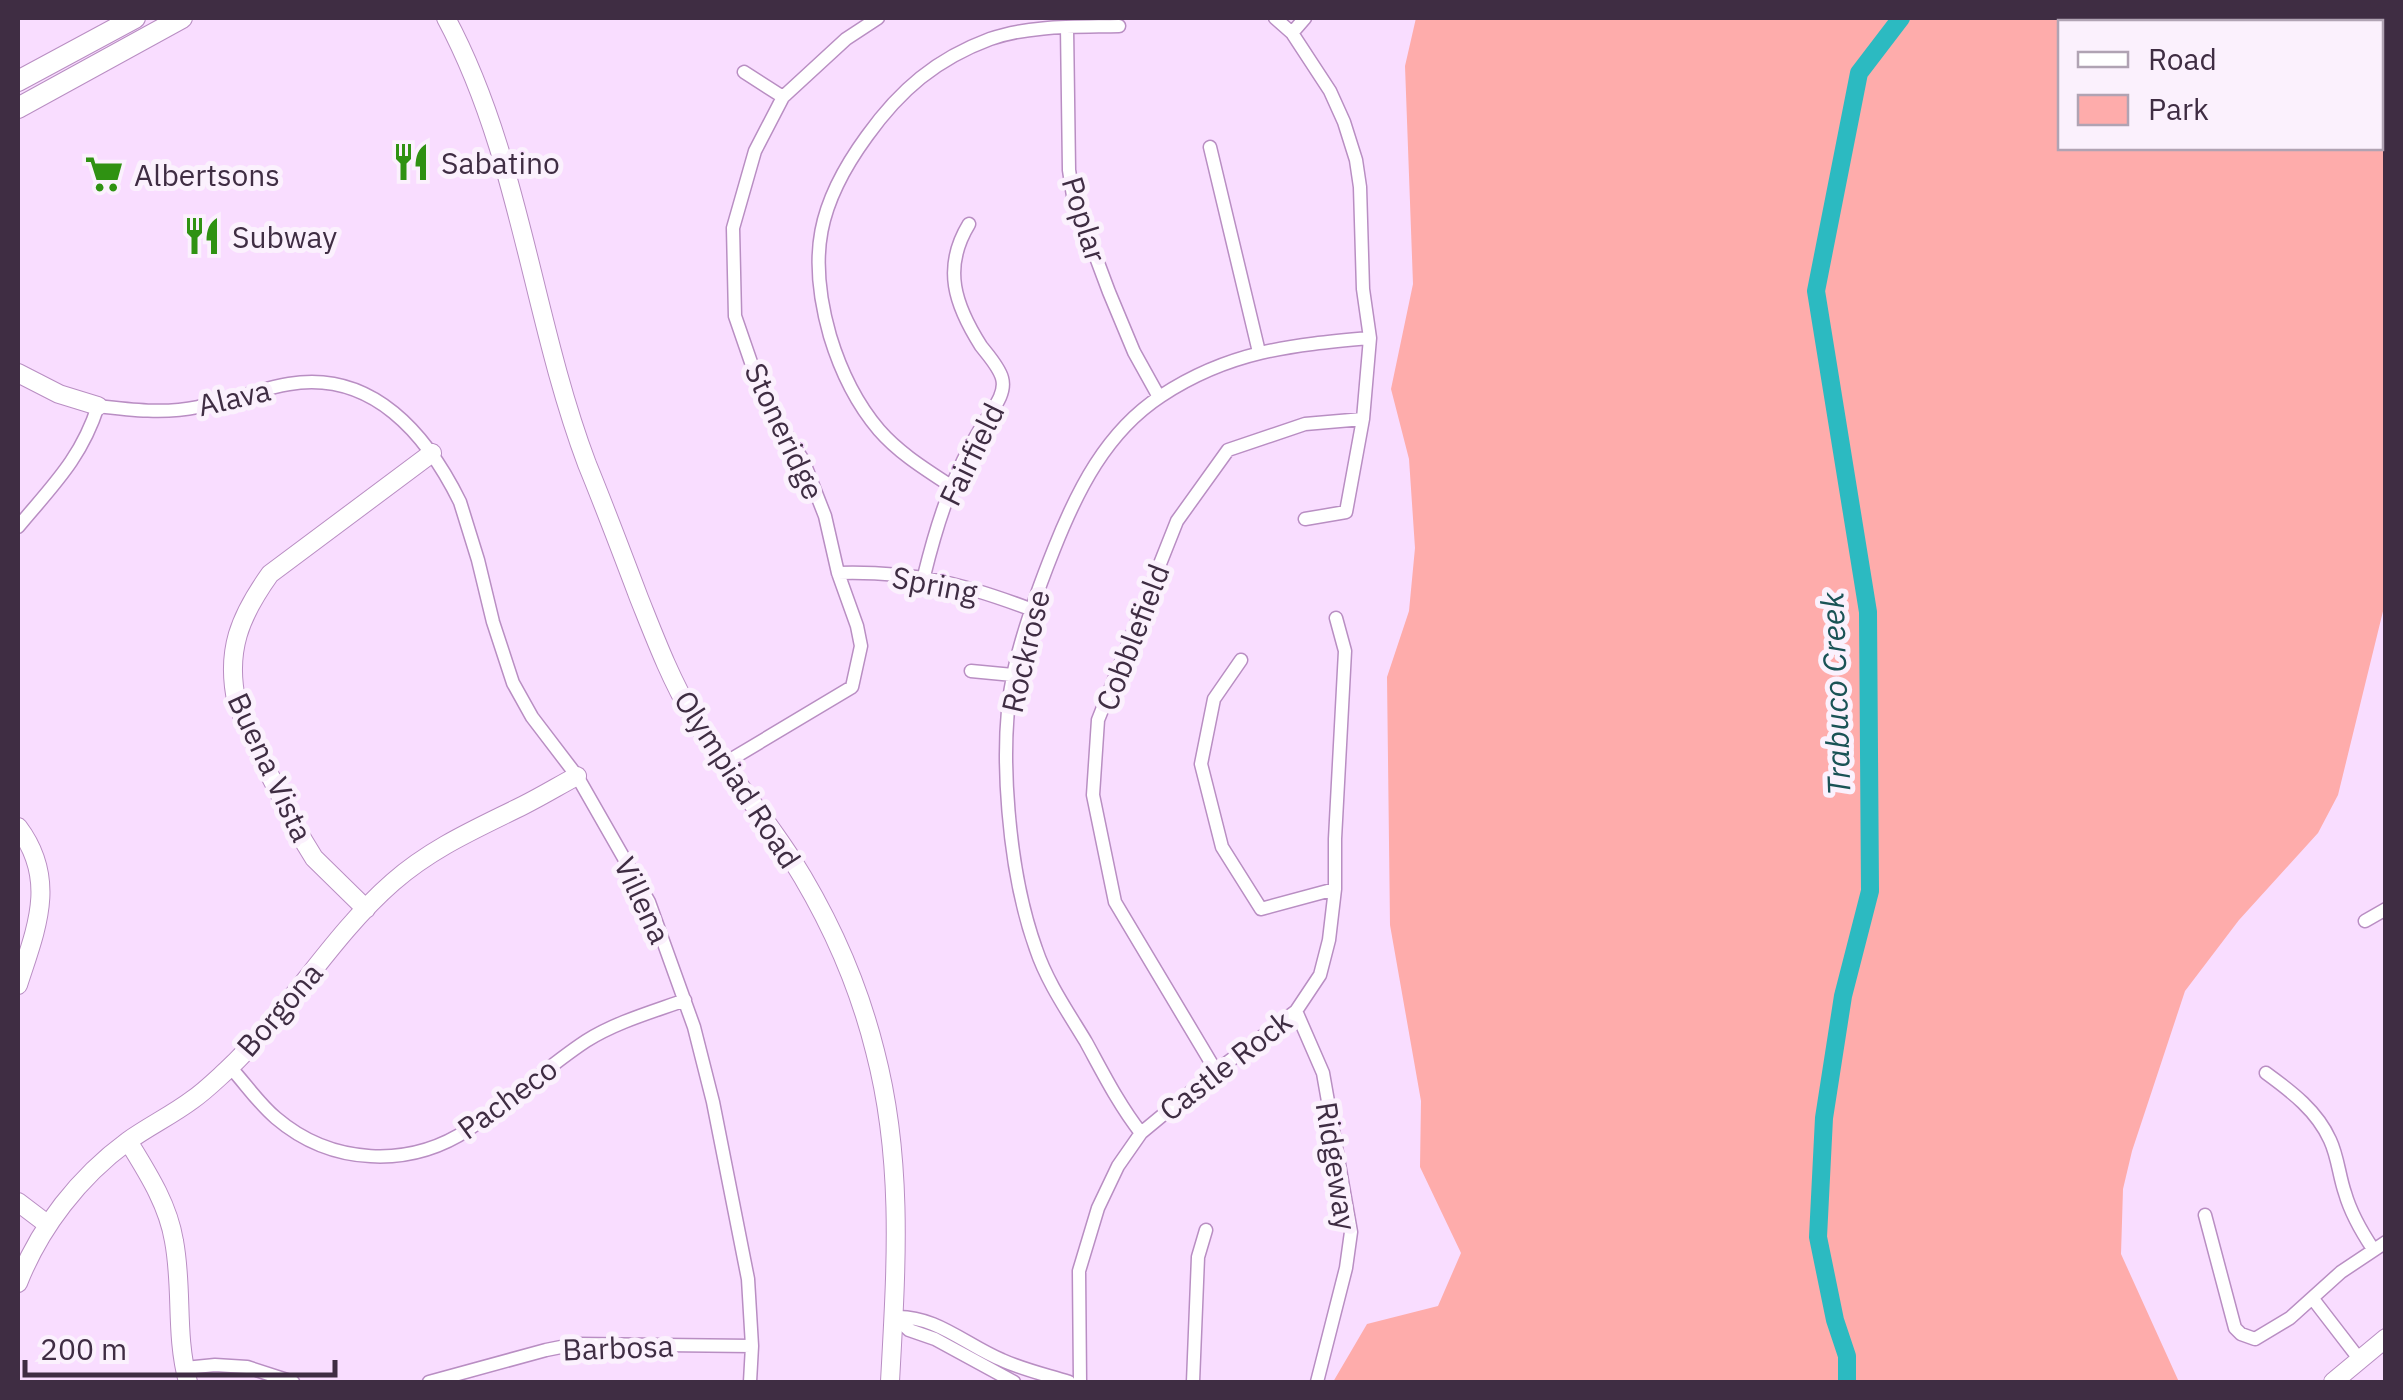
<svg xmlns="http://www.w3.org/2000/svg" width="2403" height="1400" font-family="'IBM Plex Sans',sans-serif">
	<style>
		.green { fill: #feacab; fill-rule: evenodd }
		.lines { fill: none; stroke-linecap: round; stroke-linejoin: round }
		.river { stroke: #2cbac1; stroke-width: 18 }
		.street-casing { stroke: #b98ec3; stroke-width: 15 }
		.secondary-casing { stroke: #b98ec3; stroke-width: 20 }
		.primary-casing { stroke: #b98ec3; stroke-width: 22 }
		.street { stroke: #fff; stroke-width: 12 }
		.secondary { stroke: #fff; stroke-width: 18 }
		.primary { stroke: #fff; stroke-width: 20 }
		.labels { text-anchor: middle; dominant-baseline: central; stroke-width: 10; stroke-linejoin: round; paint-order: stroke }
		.poi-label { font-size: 30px; fill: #3f2d43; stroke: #fbf1fd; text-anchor: start }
		.street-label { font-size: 30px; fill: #3f2d43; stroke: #fbf1fd }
		.water-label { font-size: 32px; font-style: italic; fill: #1a5356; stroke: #fbf1fd }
	</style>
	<rect width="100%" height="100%" fill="#f9ddff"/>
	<path class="green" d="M1416 18H2385V603L2338 795 2318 833 2239 920 2185 991 2132 1151 2123 1189 2121 1254 2179 1382H1333L1367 1324 1438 1306 1461 1253 1420 1167 1421 1101 1390 925 1387 677 1409 611 1415 548 1409 459 1391 389 1413 284 1405 66ZM2060 22H2380V148H2060Z"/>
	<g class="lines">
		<path class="river" d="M1847 1382V1356L1835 1320 1818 1237 1824 1118 1843 996 1870 891 1868 612 1816 291 1859 73 1901 18"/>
		<g class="street-casing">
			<path id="street" d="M1275 18 1292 33 1330 91 1344 122 1356 160 1360 187 1363 289 1370 338 1363 419 1346 512 1305 519
				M1067 27 1069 170 1073 196 1109 292 1134 352 1159 397
				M1292 33 1305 18
				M744 72 783 97
				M1210 147 1259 352
				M951 486C925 469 899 453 879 430 856 403 840 369 830 336 807 255 818 203 867 136 900 90 936 59 990 39 1030 25 1077 27 1119 26
				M18 527C52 486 81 459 98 406 131 410 165 414 198 407 229 402 258 389 289 384 373 370 427 435 460 502L478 560 493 622 513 683 532 717 577 776 649 902 694 1027 713 1102 748 1279 752 1346 750 1382
				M838 573C913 571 961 583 1030 609
				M924 576C937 523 953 473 982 426 990 412 1007 395 1002 378 999 367 988 355 981 346 955 305 942 268 969 224
				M1241 660 1214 699 1201 764 1222 847 1261 909 1335 889
				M971 671 1013 675
				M725 763 852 687 861 646 857 626 838 573 825 516 803 460 764 400 735 316 733 228 755 151 783 97 846 39 878 18
				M2365 921 2386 909
				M1296 1011 1323 1073 1351 1232 1346 1268 1317 1382
				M230 1067C245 1083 259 1104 276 1118 331 1165 409 1169 469 1129 510 1102 545 1068 586 1041 616 1022 652 1012 685 1000
				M1216 1071 1115 902 1093 795 1098 720 1177 521 1228 450 1305 424 1363 419
				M2266 1073C2292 1092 2317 1111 2330 1140 2338 1157 2339 1176 2345 1193 2351 1214 2361 1231 2373 1249
				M1141 1133C1119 1105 1103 1073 1086 1042 1068 1012 1047 982 1036 949 1009 874 997 749 1014 671 1023 629 1038 589 1054 549 1077 491 1106 432 1161 396 1229 351 1291 345 1370 338
				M2205 1215 2235 1328 2241 1334 2255 1339 2290 1318 2341 1272 2386 1242
				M2313 1299 2360 1360
				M895 1317C935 1315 966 1345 1002 1360 1024 1370 1047 1375 1069 1382
				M895 1317 909 1330 935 1339 1014 1382
				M185 1368 215 1365 247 1367 293 1382
				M429 1382 546 1350 576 1344 752 1346
				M1080 1382 1079 1271 1098 1208 1118 1166 1141 1133 1216 1071 1296 1011 1320 975 1329 940 1335 889V839L1345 651 1336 618
				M1193 1382 1198 1257 1206 1230"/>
		</g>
		<g class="secondary-casing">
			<path id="secondary" d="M446 18C520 156 532 318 587 464 605 508 622 553 639 598 655 638 670 678 692 715 721 765 760 810 791 858 829 918 858 983 875 1051 904 1162 896 1270 890 1382
				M18 373 59 394 98 406
				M18 827C58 880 36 929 18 985
				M366 909 314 858 303 840 264 764 237 704C225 651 240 616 270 574L432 453
				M128 1141C147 1172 168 1204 174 1241 183 1289 175 1334 188 1382
				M18 1202 47 1224
				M18 1283C40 1227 79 1177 128 1141 149 1126 172 1115 192 1100 205 1091 216 1080 227 1070 288 1013 330 937 393 882 433 847 478 828 524 805 542 796 560 785 577 776
				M2333 1382 2386 1338"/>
		</g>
		<g class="primary-casing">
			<path id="primary" d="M18 81 135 18
				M18 108 182 18"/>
		</g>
		<use href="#street" class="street"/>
		<use href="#secondary" class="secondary"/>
		<use href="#primary" class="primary"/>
	</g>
	<defs>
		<g id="restaurant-bare" transform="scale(3)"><path d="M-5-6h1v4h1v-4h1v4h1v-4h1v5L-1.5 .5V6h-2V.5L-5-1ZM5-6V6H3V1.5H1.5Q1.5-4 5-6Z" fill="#2f9212" stroke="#fbf1fd" stroke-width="2.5" paint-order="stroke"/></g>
		<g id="supermarket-bare" transform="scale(3)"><path d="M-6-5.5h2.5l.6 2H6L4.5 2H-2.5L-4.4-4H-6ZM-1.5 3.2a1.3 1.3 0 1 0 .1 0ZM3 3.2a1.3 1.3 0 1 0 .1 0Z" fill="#2f9212" stroke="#fbf1fd" stroke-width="2.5" paint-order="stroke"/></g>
	</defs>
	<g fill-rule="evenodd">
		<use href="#restaurant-bare" x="411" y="162"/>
		<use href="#supermarket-bare" x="104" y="174"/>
		<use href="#restaurant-bare" x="202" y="236"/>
	</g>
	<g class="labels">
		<g class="poi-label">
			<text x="441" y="162">Sabatino</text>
			<text x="134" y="174">Albertsons</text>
			<text x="232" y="236">Subway</text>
		</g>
		<g class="street-label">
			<text transform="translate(1085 219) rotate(73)">Poplar</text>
			<text transform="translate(234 397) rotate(-13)">Alava</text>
			<text transform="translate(785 431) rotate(65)">Stoneridge</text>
			<text transform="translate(971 454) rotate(-64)">Fairfield</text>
			<text transform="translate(935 584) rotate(11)">Spring</text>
			<text transform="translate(1132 637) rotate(-69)">Cobblefield</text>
			<text transform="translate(1025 651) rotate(-77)">Rockrose</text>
			<text transform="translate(271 767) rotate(65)">Buena Vista</text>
			<text transform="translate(738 779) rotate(57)">Olympiad Road</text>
			<text transform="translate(643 900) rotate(65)">Villena</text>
			<text transform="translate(279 1009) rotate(-49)">Borgona</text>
			<text transform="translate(1225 1065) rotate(-38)">Castle Rock</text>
			<text transform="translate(507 1098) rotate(-36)">Pacheco</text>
			<text transform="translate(1337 1166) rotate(81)">Ridgeway</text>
			<text transform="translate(618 1347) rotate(-2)">Barbosa</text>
		</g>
		<g class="water-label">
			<text transform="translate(1835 694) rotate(-92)">Trabuco Creek</text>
		</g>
	</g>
	<rect width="2403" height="1400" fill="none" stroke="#3f2d43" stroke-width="40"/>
	<rect x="2058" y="20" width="325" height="130" fill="#fbf1fd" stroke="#b0a3b3" stroke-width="2.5"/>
	<rect x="2078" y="52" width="50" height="15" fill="#ffffff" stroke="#b0a3b3" stroke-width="2.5"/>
	<text x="2148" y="70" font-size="30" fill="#3f2d43">Road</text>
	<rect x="2078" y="95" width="50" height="30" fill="#feacab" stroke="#b0a3b3" stroke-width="2.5"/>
	<text x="2148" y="120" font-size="30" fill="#3f2d43">Park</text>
	<path d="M25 1360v15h310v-15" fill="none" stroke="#3f2d43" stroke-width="5"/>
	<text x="40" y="1360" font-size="30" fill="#3f2d43" stroke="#fbf1fd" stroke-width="8" paint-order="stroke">200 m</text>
</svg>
